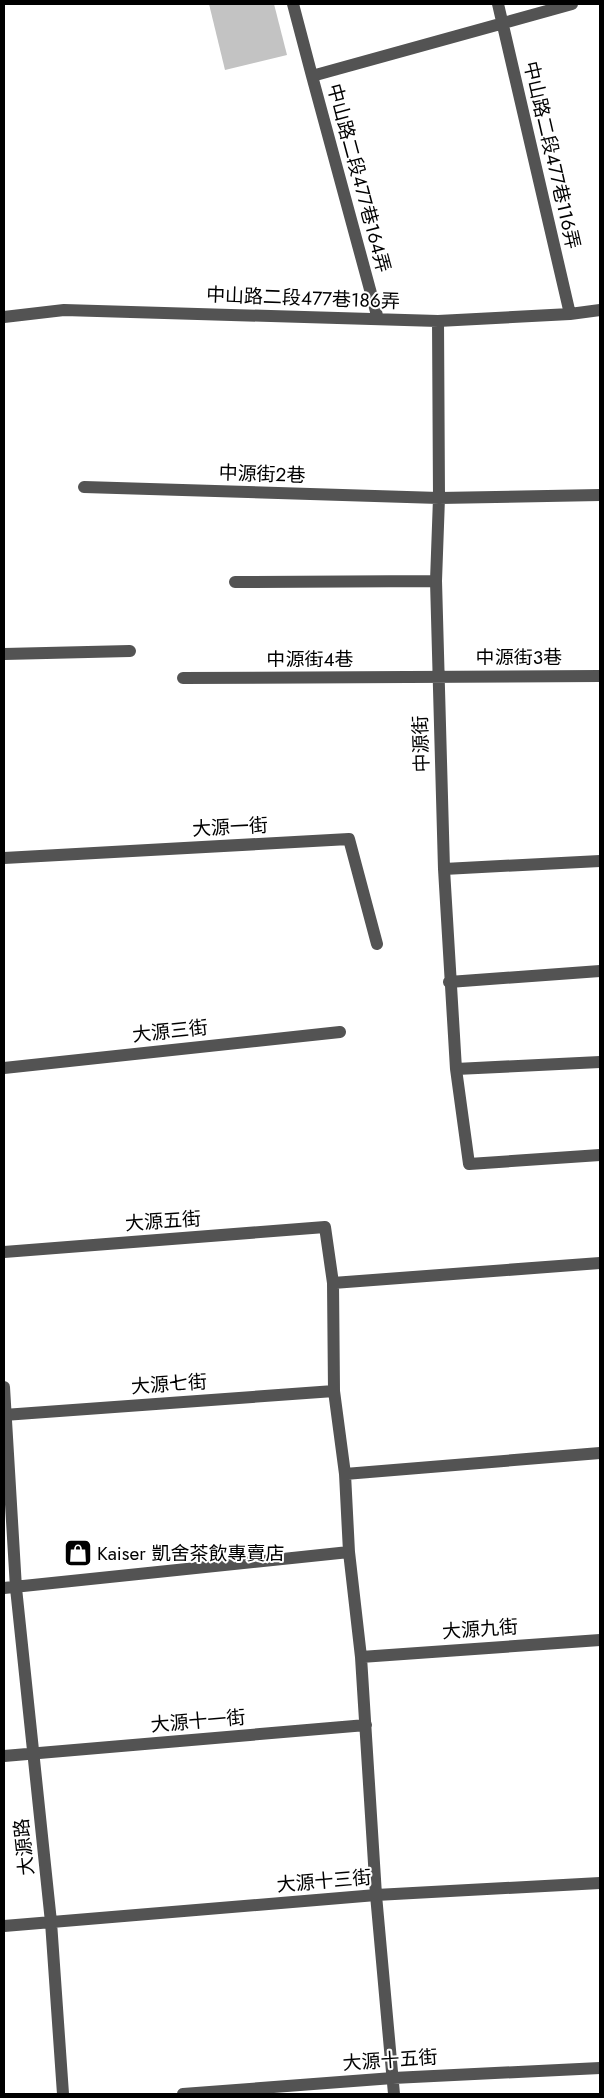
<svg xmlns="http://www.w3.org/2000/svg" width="604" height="2098" font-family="Jost,'Noto Sans TC',sans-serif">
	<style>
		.building { fill: #c3c3c3 }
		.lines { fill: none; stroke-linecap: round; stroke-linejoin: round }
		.minor { stroke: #535353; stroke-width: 12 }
		.labels { text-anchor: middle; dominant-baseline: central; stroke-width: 4; stroke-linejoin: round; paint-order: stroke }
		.street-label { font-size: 19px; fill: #000; stroke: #fff }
		.poi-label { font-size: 19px; fill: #000; stroke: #fff; text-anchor: start }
	</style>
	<rect width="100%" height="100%" fill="#fff"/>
	<path class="building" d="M209 4H274L287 55 225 70Z"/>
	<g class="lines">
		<path class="minor" d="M293 4 312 76 572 4
			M498 4 570 314
			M312 76 378 319
			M4 317 64 310 438 321 570 314 600 310
			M438 321 439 498 436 581 444 869 456 1069 469 1164 600 1155
			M84 487 439 498 600 495
			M235 582 436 581
			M4 654 130 651
			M183 678 600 676
			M4 858 349 839 377 944
			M444 869 600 861
			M449 982 600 971
			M4 1068 340 1032
			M456 1069 600 1062
			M4 1252 325 1227 333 1283 334 1391 345 1474 349 1552 361 1657 376 1895 394 2094
			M333 1283 600 1263
			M4 1387 16 1588 51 1922 63 2094
			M4 1415 334 1391
			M345 1474 600 1453
			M4 1588 349 1552
			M361 1657 600 1640
			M4 1756 366 1725
			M4 1926 376 1895 600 1883
			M183 2094 393 2078 600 2068"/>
	</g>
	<defs>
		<g id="shop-square" transform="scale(1.4375)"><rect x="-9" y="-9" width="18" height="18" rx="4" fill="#000" stroke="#fff"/><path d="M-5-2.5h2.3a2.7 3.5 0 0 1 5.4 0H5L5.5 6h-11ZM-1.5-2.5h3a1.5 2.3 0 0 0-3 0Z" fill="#fff"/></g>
	</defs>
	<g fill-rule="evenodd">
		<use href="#shop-square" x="78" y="1553"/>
	</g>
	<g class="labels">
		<g class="street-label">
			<text transform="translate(552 155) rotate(77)">中山路二段477巷116弄</text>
			<text transform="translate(359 178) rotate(75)">中山路二段477巷164弄</text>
			<text transform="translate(303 298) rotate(2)">中山路二段477巷186弄</text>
			<text transform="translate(262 474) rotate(2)">中源街2巷</text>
			<text x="519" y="657">中源街3巷</text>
			<text x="310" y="659">中源街4巷</text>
			<text transform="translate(421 744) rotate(-92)">中源街</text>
			<text transform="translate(230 827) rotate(-3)">大源一街</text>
			<text transform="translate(170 1031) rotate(-6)">大源三街</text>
			<text transform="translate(163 1221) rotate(-4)">大源五街</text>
			<text transform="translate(169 1384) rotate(-4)">大源七街</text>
			<text transform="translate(480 1629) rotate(-4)">大源九街</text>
			<text transform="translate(198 1721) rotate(-5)">大源十一街</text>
			<text transform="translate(24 1847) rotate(-96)">大源路</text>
			<text transform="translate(324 1881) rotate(-5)">大源十三街</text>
			<text transform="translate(390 2060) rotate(-4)">大源十五街</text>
		</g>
		<g class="poi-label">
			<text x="97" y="1553">Kaiser 凱舍茶飲專賣店</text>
		</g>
	</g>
	<rect width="604" height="2098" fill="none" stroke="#000000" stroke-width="10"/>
</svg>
